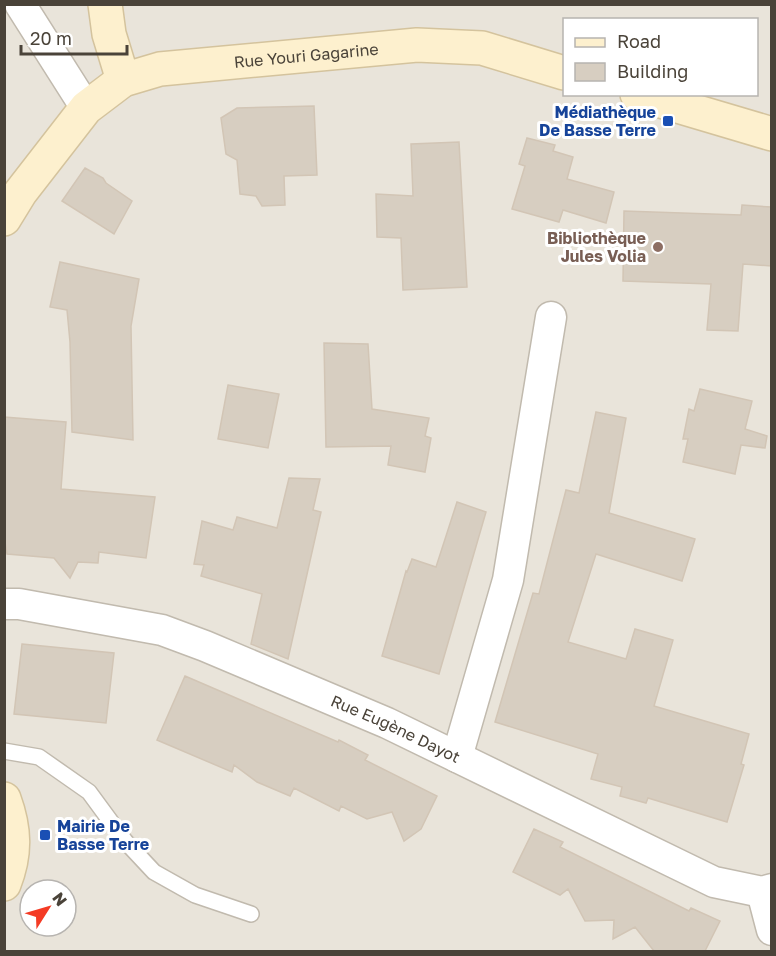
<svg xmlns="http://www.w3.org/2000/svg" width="776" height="956" font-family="'Golos Text',sans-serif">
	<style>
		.residential { fill: #e9e4da; fill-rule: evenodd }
		.building { fill: #d7cec1; stroke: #d2c5b5; stroke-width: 1.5 }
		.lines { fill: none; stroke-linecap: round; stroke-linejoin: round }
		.lane-casing { stroke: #c1baae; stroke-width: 18 }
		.street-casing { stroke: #c1baae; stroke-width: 33 }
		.secondary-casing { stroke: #d4c39d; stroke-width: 36 }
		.lane { stroke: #fff; stroke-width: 15 }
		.street { stroke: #fff; stroke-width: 30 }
		.secondary { stroke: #fdf0ce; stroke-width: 33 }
		.transit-dot { fill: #1a4fb4; stroke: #fff; stroke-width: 2 }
		.education-dot { fill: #8d6e63; stroke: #fff; stroke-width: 2 }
		.labels { text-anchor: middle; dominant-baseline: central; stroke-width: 6; stroke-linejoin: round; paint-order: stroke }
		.street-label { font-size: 16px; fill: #4a4339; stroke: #fff }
		.transit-label { font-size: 16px; font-weight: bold; fill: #164399; stroke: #fff; text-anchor: end }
		.education-label { font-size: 16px; font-weight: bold; fill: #785e54; stroke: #fff; text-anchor: end }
	</style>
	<rect width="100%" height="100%" fill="#f5f2ec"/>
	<path class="residential" d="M5 5H771V951L5 952ZM564 20H756V94H564ZM30 890H66V926H30Z"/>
	<path class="building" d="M314 106 317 175 284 176 285 205 262 206 256 196 240 194 237 160 226 154 221 118 237 108Z
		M527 138 555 145 553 151 573 157 567 179 614 192 606 223 563 210 559 222 512 209 525 166 519 164Z
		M459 142 467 287 403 290 401 238 377 237 376 194 413 196 411 144Z
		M85 168 103 178 106 183 132 201 114 234 62 201Z
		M742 205 771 207V266L743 264 738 331 707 330 711 284 623 281 624 211 741 215Z
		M60 262 139 279 131 326 133 440 72 432 70 342 67 310 50 307Z
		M324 343 368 344 372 409 429 418 425 436 431 438 425 472 388 465 391 446 326 447Z
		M228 385 279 394 268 448 218 439Z
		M700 389 752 401 745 429 767 436 765 448 741 445 735 474 683 462 688 439H683L689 409 694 411Z
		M596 412 626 418 609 513 695 539 682 581 596 554 568 642 626 659 635 629 673 640 654 706 749 734 741 764 744 765 727 822 648 798 646 803 620 796 622 787 591 779 598 754 495 722 533 593 539 594 566 490 579 493Z
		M4 417 66 422 61 489 155 497 146 558 99 552 98 563 78 562 70 578 54 558 7 554 4 536Z
		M289 478 320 479 313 510 321 512 288 659 251 644 262 594 201 576 204 565 194 564 202 521 233 530 237 517 277 528Z
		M457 502 486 512 439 674 382 656 406 571 407 572 412 559 436 567Z
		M22 644 114 653 106 723 14 714Z
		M185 676 338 742 339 740 368 755 365 760 437 796 421 829 404 841 392 812 367 819 341 806 339 811 294 788 290 796 257 782 234 765 232 772 157 740Z
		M534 829 563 842 560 847 689 911 691 908 720 921 705 951H654L635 927 613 939 614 920 585 921 568 889 560 895 513 872Z"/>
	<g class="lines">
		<g class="lane-casing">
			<path id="lane" d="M4 751 39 757 89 792 125 841 154 872 195 895 251 914"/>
		</g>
		<g class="street-casing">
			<g id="street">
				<path d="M20 4 86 108"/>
				<path id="s1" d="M4 604H19L162 630 205 646 387 723 714 882 762 892 772 889"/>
				<path d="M457 757 508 580 551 317"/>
				<path d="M762 892 772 930"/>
			</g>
		</g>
		<g class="secondary-casing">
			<g id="secondary">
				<path d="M105 4 109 34 123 80"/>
				<path d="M637 94 772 134"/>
				<path id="s2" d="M4 219 20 193 86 108 123 80 160 69 417 45 482 48 564 73"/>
				<path d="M4 799C15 829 16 854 4 884"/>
			</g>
		</g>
		<use href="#lane" class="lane"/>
		<use href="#street" class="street"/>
		<use href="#secondary" class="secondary"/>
	</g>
	<g class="transit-dot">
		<rect x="662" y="115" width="12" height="12" rx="3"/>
		<rect x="39" y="829" width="12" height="12" rx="3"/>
	</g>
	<circle class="education-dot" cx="658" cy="247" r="6"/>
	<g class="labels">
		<g class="street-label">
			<text stroke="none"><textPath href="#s2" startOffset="370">Rue Youri Gagarine</textPath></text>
			<text stroke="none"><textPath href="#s1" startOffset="414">Rue Eugène Dayot</textPath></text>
		</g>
		<g class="transit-label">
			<text x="656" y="112">Médiathèque<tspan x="656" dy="18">De Basse Terre</tspan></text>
			<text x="57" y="826" text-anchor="start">Mairie De<tspan x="57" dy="18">Basse Terre</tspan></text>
		</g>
		<g class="education-label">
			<text x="646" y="238">Bibliothèque<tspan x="646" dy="18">Jules Volia</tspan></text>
		</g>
	</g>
	<rect width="776" height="956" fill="none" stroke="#4a4339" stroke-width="12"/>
	<rect x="563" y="18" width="195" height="78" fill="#ffffff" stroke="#b7b4b0" stroke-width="1.5"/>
	<rect x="575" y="38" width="30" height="9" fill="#fdf0ce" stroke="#b7b4b0" stroke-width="1.5"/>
	<text x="617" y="48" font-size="18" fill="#4a4339">Road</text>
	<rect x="575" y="63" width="30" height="18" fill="#d7cec1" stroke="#b7b4b0" stroke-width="1.5"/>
	<text x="617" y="78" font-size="18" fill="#4a4339">Building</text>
	<g transform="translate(48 908) rotate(53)"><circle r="28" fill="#ffffff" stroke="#b7b4b0" stroke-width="1.5"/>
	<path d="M0-4.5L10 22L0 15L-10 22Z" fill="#f43b24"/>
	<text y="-9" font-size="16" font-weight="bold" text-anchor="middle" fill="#4a4339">N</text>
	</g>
	<path d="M21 45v9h106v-9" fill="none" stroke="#4a4339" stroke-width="3"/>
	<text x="30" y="45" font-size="18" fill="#4a4339" stroke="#ffffff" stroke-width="4.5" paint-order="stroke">20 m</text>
</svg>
